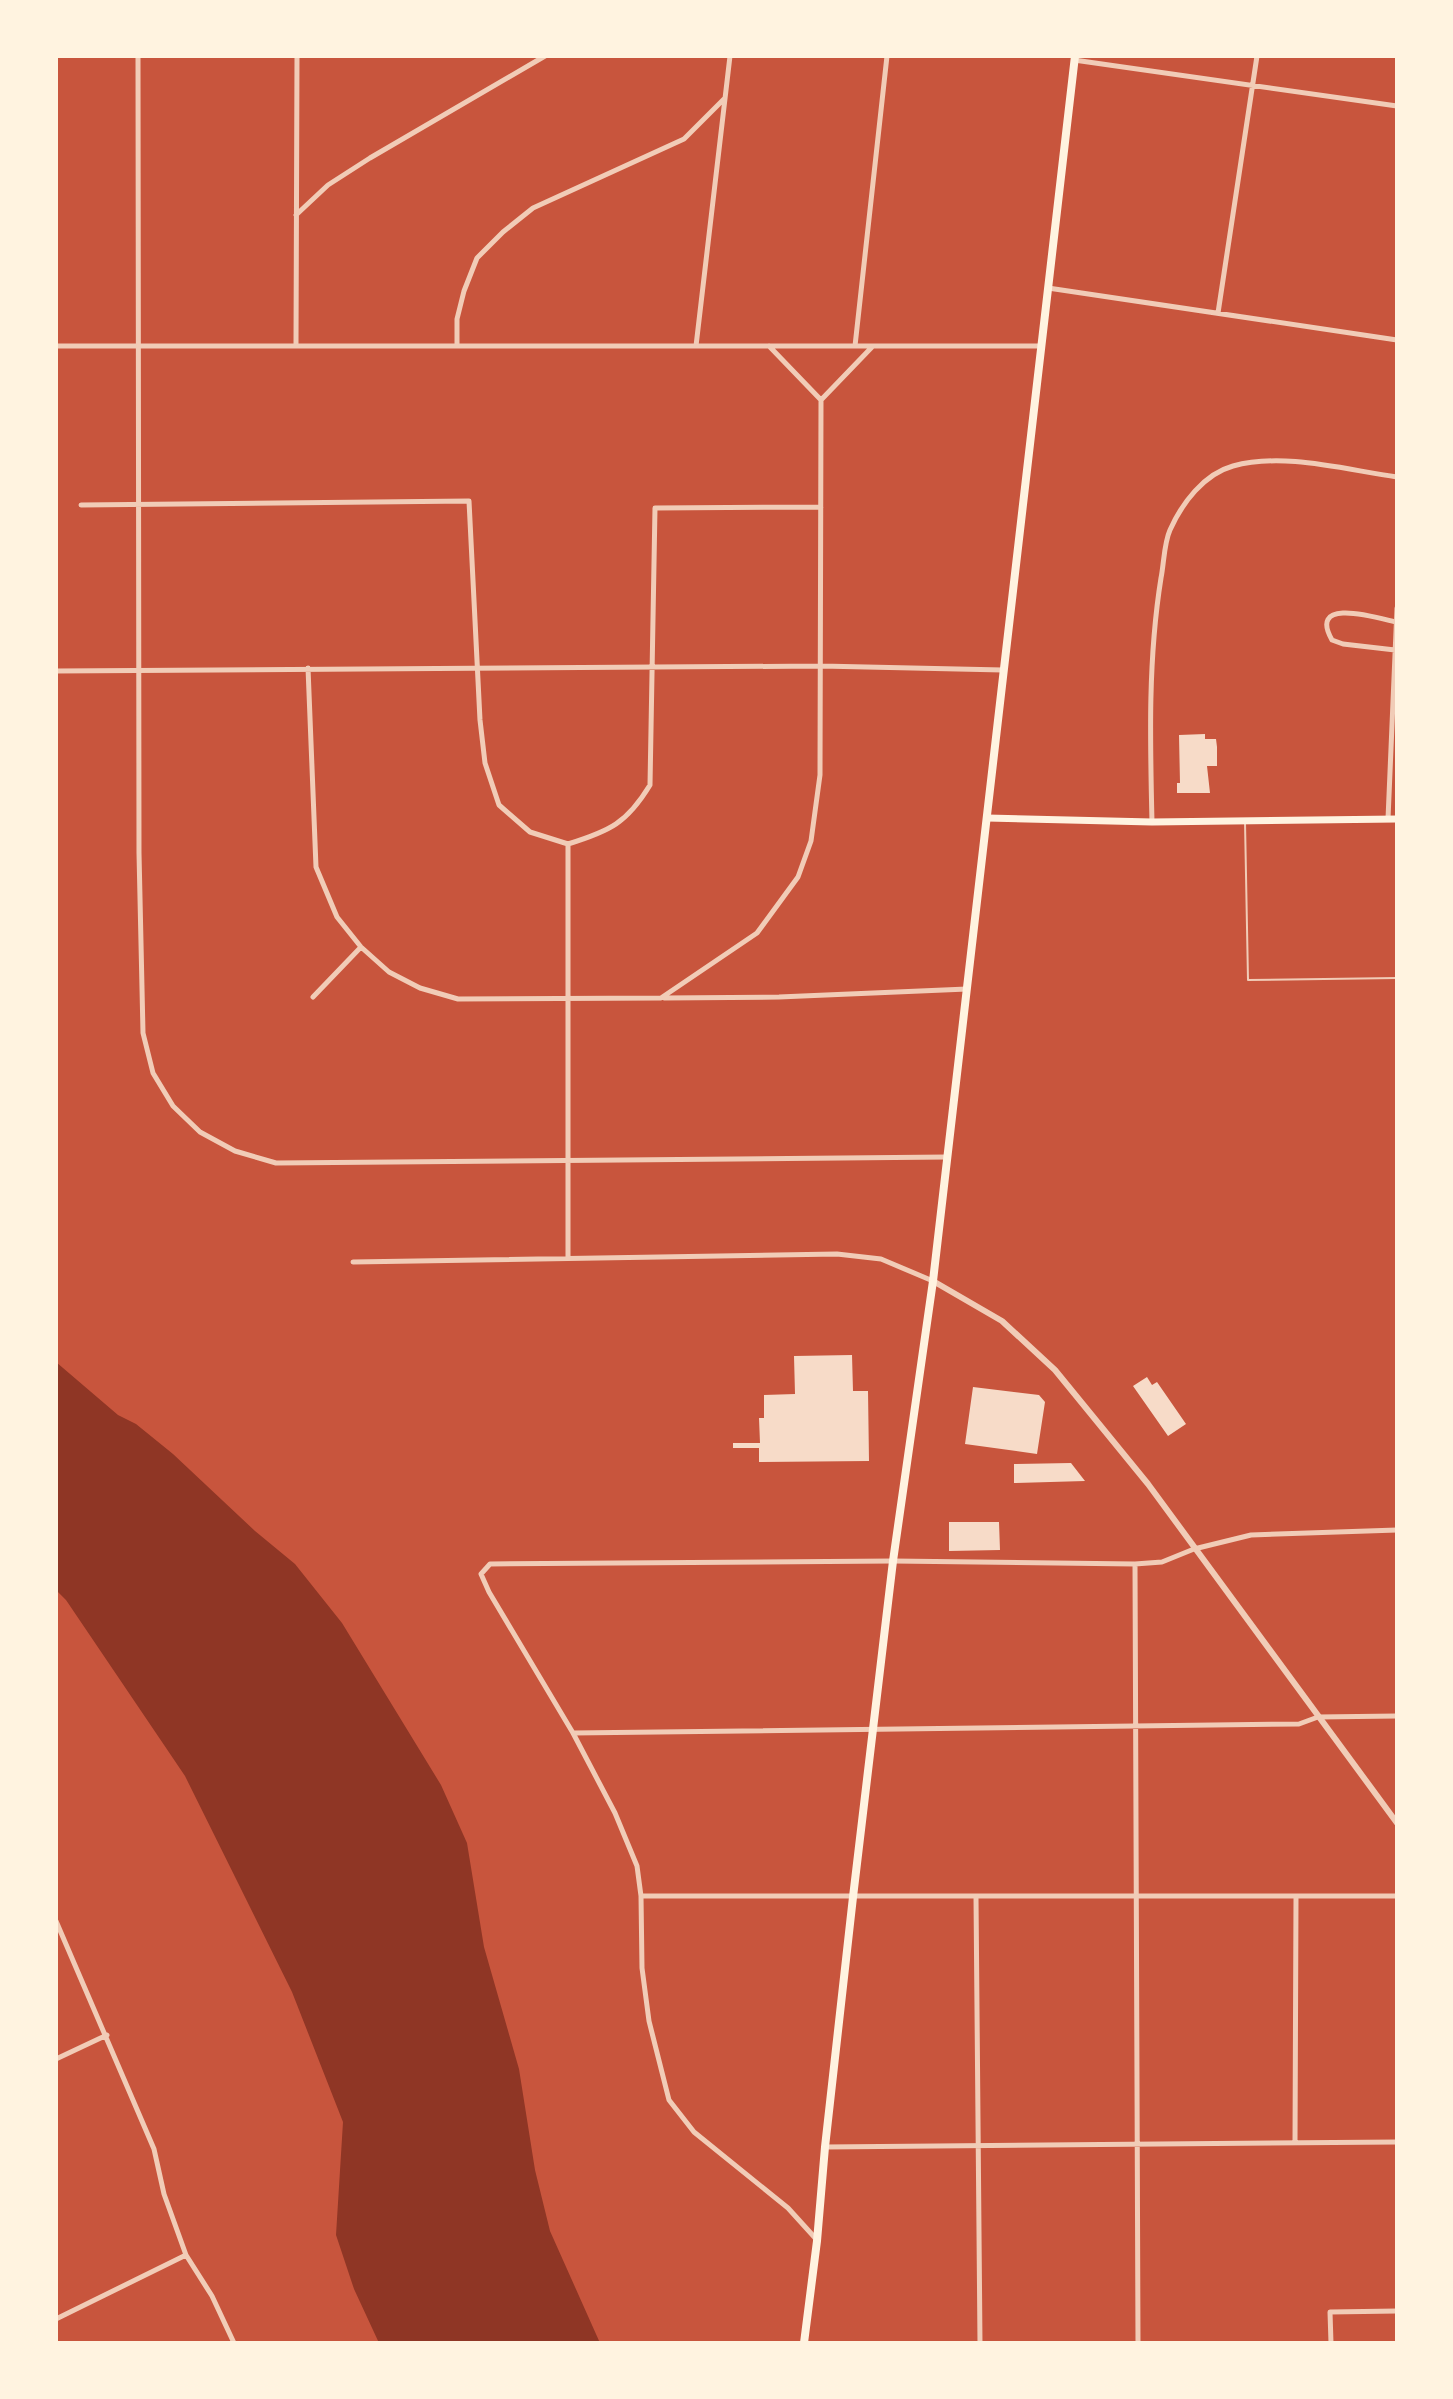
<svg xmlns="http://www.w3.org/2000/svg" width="1453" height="2399" font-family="'Titillium Web',sans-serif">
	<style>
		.water { fill: #8f3625 }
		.building { fill: #f7dbc8 }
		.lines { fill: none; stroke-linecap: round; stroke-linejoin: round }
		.service { stroke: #f1ccb7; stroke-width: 2 }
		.minor { stroke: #f1ccb7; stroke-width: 5 }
		.tertiary { stroke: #f1ccb7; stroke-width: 6 }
		.secondary { stroke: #fff3e0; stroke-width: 7 }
		.primary { stroke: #fff3e0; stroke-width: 8 }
	</style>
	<rect width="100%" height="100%" fill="#c8553d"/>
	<path class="water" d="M56 1362 118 1415 136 1424 173 1454 255 1531 295 1564 342 1623 441 1785 467 1843 484 1947 519 2069 535 2170 550 2231 600 2343H379L354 2289 336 2235 343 2122 292 1992 185 1776 66 1600 56 1590Z"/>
	<path class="building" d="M1205 734V739H1216L1217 747V766H1207L1210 793H1177V783H1180L1179 735Z
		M852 1355 853 1391H868L869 1461 759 1462V1448H733V1443H760L759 1418H764V1395L795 1394 794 1356Z
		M1147 1377 1152 1385 1157 1382 1186 1424 1168 1436 1133 1386Z
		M973 1387 1039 1395 1045 1402 1037 1454 965 1444Z
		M1071 1463 1085 1481 1014 1483V1464Z
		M949 1522H999L1000 1550 949 1551Z"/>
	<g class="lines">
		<path class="service" d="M1245 822 1248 980 1397 978"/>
		<path class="minor" d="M138 56 139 853 143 1033 153 1073 173 1106 200 1132 235 1151 276 1163 947 1157
			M1074 60 1397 106
			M296 215 328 185 370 158 545 56
			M1048 288 1397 340
			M1218 313 1257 56
			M56 346H1041
			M296 346 297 56
			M457 346V319L464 291 477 258 503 232 533 208 684 139 725 98
			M696 346 730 56
			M855 346 887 56
			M821 400 872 347
			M81 505 469 501 480 720 485 763 499 805 530 832 568 844
			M1395 650 1343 644 1332 640C1307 596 1378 618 1396 622
			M308 668 316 867 337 917 361 947 389 972 420 988 458 999 661 998 757 933 798 877 811 841 820 775 821 400 769 346
			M56 671 821 666 1003 670
			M1388 819 1397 608
			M1152 822C1150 739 1148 659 1161 578 1164 563 1164 543 1170 530 1182 503 1204 474 1233 466 1284 452 1346 470 1397 477
			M568 844C610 831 627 823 650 785L655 508 821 507
			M568 844V1257
			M313 997 361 947
			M664 998 779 997 967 989
			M353 1262 837 1254 881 1259 933 1281
			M1135 1564 1138 2343
			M573 1733 1299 1724 1318 1717 1397 1716
			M641 1896H1397
			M976 1897 980 2343
			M56 1921 154 2149 164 2194 186 2255 212 2296 234 2343
			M56 2059 107 2035
			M1295 2143 1296 1898
			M825 2147 1397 2142
			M817 2240 788 2208 694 2132 669 2100 649 2021 642 1968 641 1896 637 1866 615 1813 573 1733 489 1592 481 1574 490 1564 893 1561 1135 1564 1162 1562 1194 1549 1251 1535 1397 1530
			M56 2319 186 2255
			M1331 2343 1330 2312 1397 2311"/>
		<path class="tertiary" d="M933 1281 1002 1321 1055 1370 1148 1484 1397 1823"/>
		<path class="secondary" d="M987 818 1152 822 1397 819"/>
		<path class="primary" d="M804 2343 817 2241 825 2147 853 1897 893 1561 933 1281 1075 56"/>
	</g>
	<rect width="1453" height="2399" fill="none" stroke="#fff3e0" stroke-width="116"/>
</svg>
